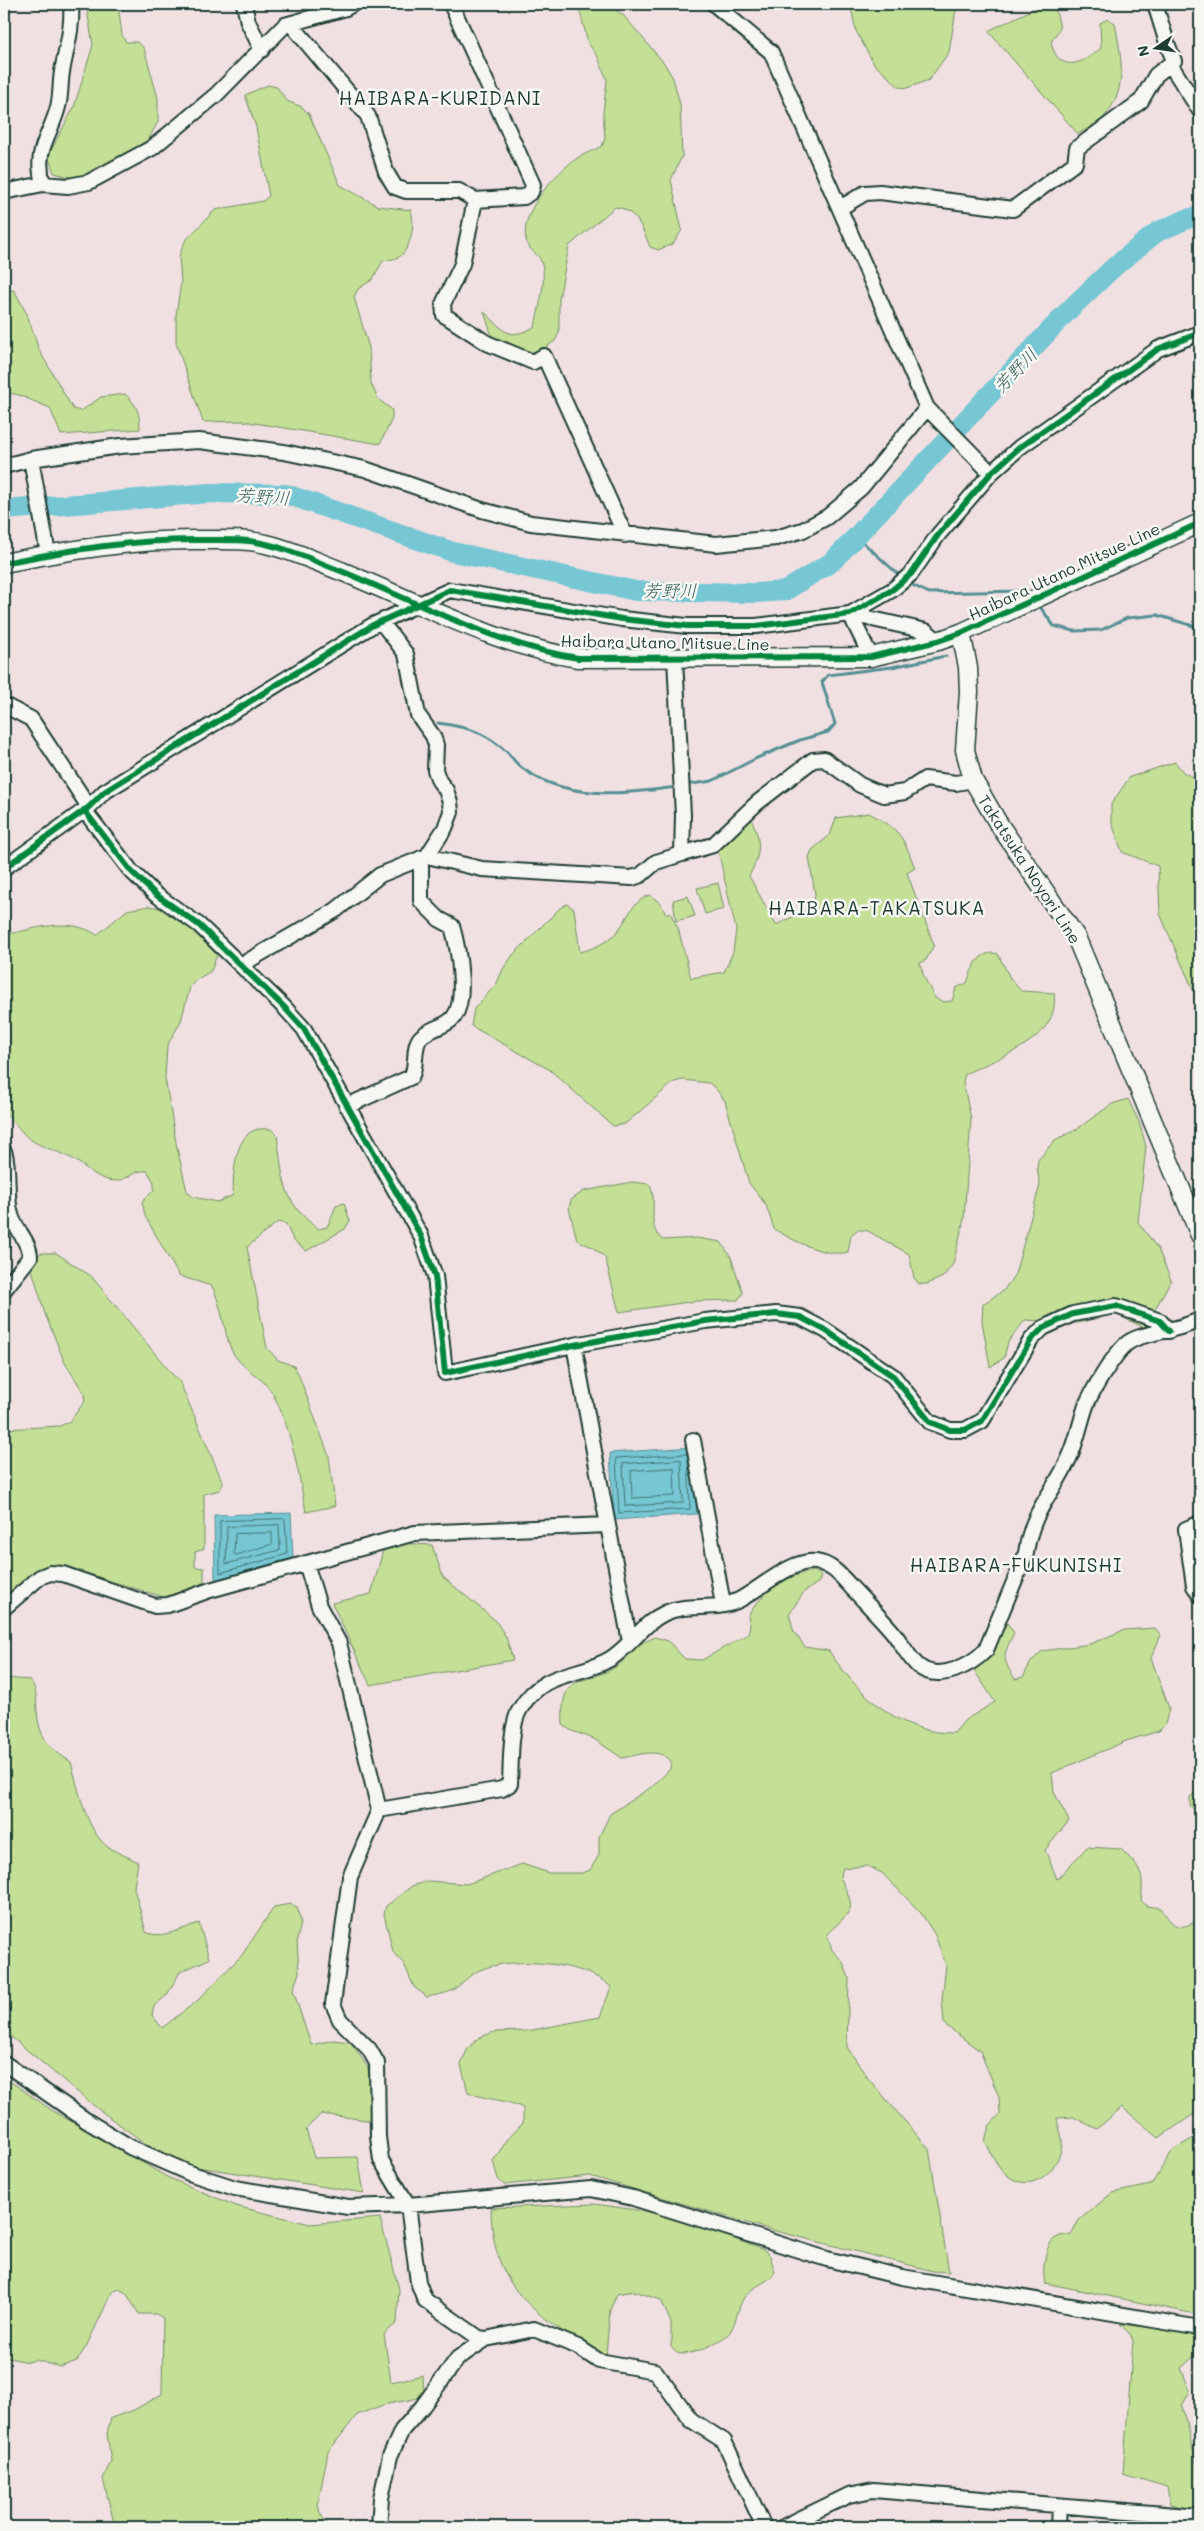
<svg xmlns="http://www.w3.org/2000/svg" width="1204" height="2531" font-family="Mali,'Klee One',sans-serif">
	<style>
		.green { fill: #c4df96; stroke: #728e65 }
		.water { fill: #77c6d3; stroke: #548f93 }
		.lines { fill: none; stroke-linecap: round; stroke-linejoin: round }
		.shore { stroke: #427474; stroke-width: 1 }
		.stream { stroke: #548f93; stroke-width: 3 }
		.river { stroke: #77c6d3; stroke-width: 20 }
		.minor-casing { stroke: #1f3d34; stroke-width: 18 }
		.major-casing { stroke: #1f3d34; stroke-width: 21 }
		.minor { stroke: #f6f6f2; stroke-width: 14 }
		.major { stroke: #f6f6f2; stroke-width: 18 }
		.cycleway-casing { stroke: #f6f6f2; stroke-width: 9 }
		.cycleway { stroke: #00873e; stroke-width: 6 }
		.labels { text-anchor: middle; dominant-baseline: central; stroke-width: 5; stroke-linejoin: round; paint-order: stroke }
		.street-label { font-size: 16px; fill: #1f3d34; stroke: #f6f6f2 }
		.water-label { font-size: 18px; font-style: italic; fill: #355f5c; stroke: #f6f6f2 }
		.quarter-label { font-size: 19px; letter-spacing: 1px; fill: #1f3d34; stroke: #f6f6f2 }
	</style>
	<rect width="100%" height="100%" fill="#f1e0e2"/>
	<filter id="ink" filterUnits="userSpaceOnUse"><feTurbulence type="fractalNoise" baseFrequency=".02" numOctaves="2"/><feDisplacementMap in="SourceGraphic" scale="10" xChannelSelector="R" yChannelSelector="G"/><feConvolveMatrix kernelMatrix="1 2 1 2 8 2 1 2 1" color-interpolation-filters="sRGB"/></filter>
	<g filter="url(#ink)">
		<path class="green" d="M86 4H118L122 35 126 42H137L144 48 158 98V122L149 138 118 166 78 179 54 173 48 156 74 107 93 45Z
			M578 4H606L623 15 664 63 673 78 680 104 682 156 671 180 682 230 673 244 658 250 650 247C642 228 637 210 615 207L569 246 559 299V333L555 341 533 356 494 342 484 312C506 331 506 341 535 327 538 310 545 287 543 270 541 253 534 256 528 245 515 218 552 177 572 162 580 155 593 151 602 146L605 138 603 113 607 80 598 57 588 43Z
			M850 4H957L949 52 929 80 907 88 899 87 874 64 856 31Z
			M1044 4H1052L1055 7 1060 28 1051 42C1058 74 1082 65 1101 48L1100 23 1108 19 1115 23C1121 55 1129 89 1104 117 1098 124 1086 129 1078 134L988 31Z
			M268 85 277 87 287 101 302 107 309 114 340 185 378 206 411 210C415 223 412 248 399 257 395 259 388 260 383 261L372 280 358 289 354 297 369 348 371 383 378 399 392 410V419L380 444 243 421 203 422 176 343V315L181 282 179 256 185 241 215 210 263 201 269 196 256 127 245 95Z
			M14 290 27 314 39 350 73 409 81 411 101 397 125 394C137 404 140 414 140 429L61 435 50 408 19 395 4 392V291Z
			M1175 762 1184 773 1200 780V1002L1194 992 1160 914 1158 866 1122 852 1111 820V804L1130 777Z
			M869 813C901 830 902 835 915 868L907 873 934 945 926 960 920 963 924 977 935 998 944 1002 952 1001 956 988 967 983C972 968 979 949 998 954L1010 978 1021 991 1054 993C1061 1040 999 1057 965 1074L963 1082 971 1119 964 1219 953 1264 943 1277 927 1284H919L914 1278 909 1254 866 1230H857L851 1235 848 1252C827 1258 792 1240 774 1229L766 1205 749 1183 725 1101 715 1088 709 1083 683 1080 674 1082 625 1124 613 1126 550 1070 471 1026 474 1009 497 983 503 969 513 955 560 908 567 904 574 909 580 952C592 949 604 944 614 935 629 920 628 904 650 895L660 903 666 914 670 912 678 928 691 978 724 972 733 952 736 930 717 846 750 817C762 839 761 854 749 876L776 925 813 907 815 894 809 857 812 850 830 835 836 818Z
			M718 883 724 909 705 914 697 888Z
			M688 896 695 916 676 921 673 900Z
			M149 906 174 911 217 955 211 971 196 980 190 987 181 1021 167 1046 165 1078 177 1148 187 1191 193 1197 218 1202 233 1195C233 1177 234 1137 255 1130 259 1128 266 1129 271 1129L277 1135C283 1176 281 1203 319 1229L327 1227 336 1206 344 1203 350 1221 345 1229 306 1251 293 1240 286 1224 278 1222 247 1247 267 1348 278 1360 294 1366 298 1373 329 1456 335 1506 306 1512C298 1472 292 1430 273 1394 263 1376 239 1368 231 1349 223 1328 222 1306 212 1286L179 1276 145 1216 142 1201 154 1190V1182L147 1171C134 1169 127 1181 115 1181 96 1180 86 1166 71 1158 58 1151 43 1148 31 1140 20 1133 16 1121 4 1114V1063L10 1047 9 1014 4 987V935C34 929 69 916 97 935L127 910Z
			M1128 1099 1139 1122 1146 1146 1138 1222 1158 1249 1171 1280 1145 1328 1115 1314 1077 1323 1025 1320 1008 1342 1004 1358 990 1367 982 1321 983 1304 1004 1290 1015 1274 1040 1185 1037 1168 1038 1160 1055 1140 1077 1129 1112 1104Z
			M632 1182 649 1184C660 1202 644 1226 663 1240L697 1238 721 1242 731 1257 743 1293 738 1300 696 1301 619 1312 605 1257 592 1247 577 1240 569 1208 571 1200 584 1191Z
			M41 1253H56L91 1276 172 1374 179 1380 223 1483 220 1490 204 1494V1549L195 1552V1567L204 1568V1582L170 1599 68 1568 58 1569 4 1595V1429L60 1426 70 1421 85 1401 84 1393 65 1363 45 1314 31 1266 34 1258Z
			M399 1543 432 1545 443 1577 496 1621 506 1637 513 1660 370 1685 332 1603 371 1594 384 1547Z
			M814 1571 821 1575 819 1582 804 1592 789 1614 794 1632 805 1647 829 1651C856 1692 901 1735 954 1733L965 1720 995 1702 974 1670 1005 1620 1014 1633C1003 1656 1001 1657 1015 1679L1023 1677 1031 1662 1042 1651 1090 1644 1124 1630 1155 1628 1161 1635 1151 1658 1169 1708 1165 1725 1159 1731 1126 1741 1052 1773 1054 1792 1069 1821 1045 1850 1057 1879 1087 1847 1121 1849C1139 1867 1145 1873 1141 1900L1146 1906 1161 1908C1174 1928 1178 1932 1200 1919V2103L1194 2114 1159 2138 1122 2107 1097 2129 1073 2117 1057 2118C1058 2126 1063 2137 1062 2145 1057 2176 1025 2198 1001 2169 994 2161 990 2150 985 2141L989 2126 1000 2114 999 2097 980 2051 944 2024 942 1999 946 1965 935 1935 921 1913 882 1873 867 1866 843 1868 840 1877C857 1912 854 1908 827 1934L832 1950 843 1962 849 1978 847 2047 867 2077 929 2149 949 2272 933 2271 768 2229 590 2176 504 2185 498 2179 493 2161 507 2140 523 2123V2108C503 2098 488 2101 468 2092L461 2065 467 2050 478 2038 494 2032 527 2031 600 2017 611 1987C586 1962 512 1956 480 1970 470 1974 462 1984 453 1990 446 1994 435 1995 427 1997L414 1987 404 1964 393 1952 384 1914 386 1906 412 1886 428 1881 467 1884 522 1864 549 1873H582L590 1870 599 1855V1837L610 1814 653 1786 670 1769 671 1761C658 1747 639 1755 622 1758L594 1739 570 1730 563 1725C560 1670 581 1688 615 1667 622 1664 626 1656 631 1651 637 1644 647 1641 655 1637L668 1641 685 1659 702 1660 748 1634 750 1625 748 1616C761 1592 789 1574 814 1571Z
			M4 1678 30 1680C37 1689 36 1698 37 1709 38 1737 49 1748 71 1762 78 1787 86 1832 109 1848 118 1853 129 1857 138 1862L134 1888 146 1932C161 1940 183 1928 199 1923L209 1959 180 1972 167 1995 154 2006 152 2015 162 2028 197 2001 242 1955 274 1907 290 1904 297 1907 301 1923 297 1940 299 1973 293 1990 311 2045 333 2040 351 2042 368 2068 374 2121 321 2114 306 2129 314 2158 358 2157 364 2193 172 2163 98 2109 4 2031Z
			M1200 1788V1813L1190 1806V1797Z
			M4 2077 53 2111 167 2177 236 2206 310 2224 380 2218 399 2289 397 2323 384 2334 391 2382 423 2375 424 2397 383 2405 357 2415 328 2452 318 2504 320 2513 329 2527H115L103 2479 111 2461 107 2434 111 2418 134 2410 162 2394 163 2318 156 2314H139L126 2293 119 2289 112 2292 86 2347 77 2361 60 2367 36 2360 28 2362 4 2357Z
			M1200 2134V2315L1045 2283C1042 2272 1044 2244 1056 2238 1060 2235 1066 2235 1071 2234L1079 2220 1112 2193 1151 2185 1173 2150Z
			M594 2204 672 2215 764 2250 770 2256 775 2272C768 2283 757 2284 748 2293 737 2303 738 2320 730 2332 723 2341 689 2358 677 2353 675 2352 673 2349 671 2347V2323L661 2300 634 2291 617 2294 610 2310 606 2355 597 2354C535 2313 492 2290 491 2208Z
			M1120 2324 1200 2333V2351L1181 2368 1190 2391 1182 2406 1198 2470 1200 2504 1194 2510 1170 2504 1167 2487 1123 2474 1133 2341 1130 2334Z"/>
		<path class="water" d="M692 1447 697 1514 614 1520 610 1453Z
			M291 1513 293 1558 215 1580 214 1515Z"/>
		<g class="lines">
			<path class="shore" d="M687 1454 616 1458 619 1513 690 1509 688 1456
				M681 1460 683 1503 625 1506 623 1464Z
				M674 1468 675 1496 632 1498 631 1471Z
				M285 1519 287 1554 220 1573V1521Z
				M279 1525 280 1550 226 1564 227 1527Z
				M272 1533V1544L236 1555 234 1554 235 1534Z"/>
			<path class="stream" d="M856 536 901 577
				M908 583 929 593 1023 591 1028 595
				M1038 604 1054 626 1074 631 1101 630 1127 618 1157 615 1200 628
				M438 723C467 727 484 731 507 752 512 757 516 764 522 768 566 801 627 794 677 787
				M686 785 712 781 757 758 800 740 828 732 835 724 822 682 828 675 892 667 946 656"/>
			<path class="river" d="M4 510 210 493 286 494 453 552 636 591 756 593 785 591 833 561 1068 311 1114 267 1157 232 1187 219 1200 216"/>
			<g class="minor-casing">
				<path id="minor" d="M244 4 248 22 262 50
					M714 4 771 52 927 408 991 473
					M1155 4 1167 43 1174 61
					M291 24 368 116 386 172 395 187 406 191H459L475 200 524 197 531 192 533 185 451 4
					M43 184C34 148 49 140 58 107 61 96 60 84 62 72 66 49 73 28 71 4
					M4 192 43 184 68 186 89 182 152 148 216 95 285 25 346 8 353 4
					M475 200 462 264 443 304 444 315 487 343 533 362 544 356 625 535
					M840 208 865 193 880 192 1013 209 1075 163 1077 148 1141 101 1156 75 1170 64 1200 111
					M31 459 48 554
					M4 466 31 459 120 446 199 441 284 452 365 469 482 510 531 523 716 544 776 538 803 530 827 517 861 488 927 408
					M850 614 926 631 938 641
					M850 614 871 657
					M4 705 31 719 89 807
					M84 810 131 871 155 894 199 925 284 1007 304 1029 421 1236 435 1276 445 1373 574 1345 705 1321 776 1314 800 1317 825 1330 893 1376 930 1422 950 1430H965L982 1421 1031 1340 1043 1328 1073 1314 1116 1306 1160 1321 1169 1331
					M682 854 713 845 757 803 813 760 824 759 860 785 884 795 905 792 925 779 956 783 973 780
					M427 856 482 869 632 878 641 875 656 862 682 854 683 815 675 658
					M4 868 89 807 104 792 373 625 450 590 622 619 687 626H756L850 614 892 590 911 574 938 535 991 473 1020 447 1158 349 1200 333
					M241 965 336 910 380 875 427 856 445 828 451 812 450 802 446 790 439 781 435 770 436 745 433 736 418 715 406 654 382 623
					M347 1106 411 1077C418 1066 412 1046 421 1037 429 1029 443 1027 451 1020 469 1004 458 947 452 926L439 919 421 901V858
					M4 1151C11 1173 4 1196 12 1218 17 1231 30 1243 30 1257L4 1290
					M574 1345 630 1642
					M693 1440 723 1604
					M1200 1523 1186 1529 1194 1586 1200 1595
					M306 1563 319 1606 339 1643 379 1810 350 1877 333 2004 340 2020 369 2049 377 2063 378 2137 381 2160 408 2205 418 2282 425 2300 479 2338 486 2339 534 2329 578 2347 599 2361 655 2371 691 2420 724 2441 764 2527
					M4 1608 40 1577 50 1573 63 1574 155 1606 168 1605 210 1590 415 1533 607 1525
					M379 1810 502 1789 510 1784C511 1764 510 1725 520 1709 544 1669 578 1678 610 1659 631 1646 643 1623 665 1613 688 1602 716 1612 739 1600 760 1589 793 1558 816 1562 832 1564 842 1577 852 1588 865 1602 878 1615 891 1630 900 1640 907 1656 918 1666 939 1683 971 1665 986 1650L1026 1553C1032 1508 1056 1491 1071 1454 1078 1437 1081 1419 1087 1403 1095 1386 1112 1358 1125 1345 1140 1331 1180 1332 1200 1319
					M4 2063 87 2121 130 2147 189 2173 235 2188 348 2207 408 2205 591 2189 633 2198 827 2259 902 2277 1200 2328
					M379 2527 381 2498 390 2456 402 2430 422 2407 458 2358 486 2339
					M783 2527 849 2495 873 2490 1200 2517
					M1058 2527 1059 2506"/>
			</g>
			<g class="major-casing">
				<path id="major" d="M4 563C69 550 136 539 202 540 224 540 246 539 266 544 292 550 317 562 341 571 417 602 498 646 578 658L871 657 938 641 961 633 1200 523
					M961 633 968 667 969 692 965 750 973 780 998 823 1076 937 1200 1235"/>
			</g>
			<use href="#minor" class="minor"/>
			<use href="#major" class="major"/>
			<g class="cycleway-casing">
				<path id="cycleway" d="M4 563C69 550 136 539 202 540 224 540 246 539 266 544 292 550 317 562 341 571 417 602 498 646 578 658L871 657 938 641 961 633 1200 523
					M84 810 131 871 155 894 199 925 284 1007 304 1029 421 1236 435 1276 445 1373 574 1345 705 1321 776 1314 800 1317 825 1330 893 1376 930 1422 950 1430H965L982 1421 1031 1340 1043 1328 1073 1314 1116 1306 1160 1321 1169 1331
					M4 868 89 807 104 792 373 625 450 590 622 619 687 626H756L850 614 892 590 911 574 938 535 991 473 1020 447 1158 349 1200 333"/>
			</g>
			<use href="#cycleway" class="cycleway"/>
		</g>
	</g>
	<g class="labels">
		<g class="street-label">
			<text transform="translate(1064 571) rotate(-25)">Haibara Utano Mitsue Line</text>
			<text transform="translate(665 642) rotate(1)">Haibara Utano Mitsue Line</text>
			<text transform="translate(1030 869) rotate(57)">Takatsuka Noyori Line</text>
		</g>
		<g class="water-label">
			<text transform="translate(1015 370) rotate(-46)">芳野川</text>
			<text transform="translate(263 496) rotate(4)">芳野川</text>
			<text x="670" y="590">芳野川</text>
		</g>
		<g class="quarter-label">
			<text x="440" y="97">HAIBARA-KURIDANI</text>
			<text x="877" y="907">HAIBARA-TAKATSUKA</text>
			<text x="1016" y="1564">HAIBARA-FUKUNISHI</text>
		</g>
	</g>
	<rect width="1204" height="2531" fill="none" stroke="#f6f6f2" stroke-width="20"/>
	<rect x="10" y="10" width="1184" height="2511" fill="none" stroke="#1f3d34" stroke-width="2" filter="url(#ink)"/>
	<g transform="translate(1156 48) rotate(257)" stroke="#f6f6f2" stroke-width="4" paint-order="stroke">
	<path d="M0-4L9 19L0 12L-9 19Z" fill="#1f3d34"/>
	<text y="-8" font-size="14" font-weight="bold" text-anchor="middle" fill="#1f3d34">N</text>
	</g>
</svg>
